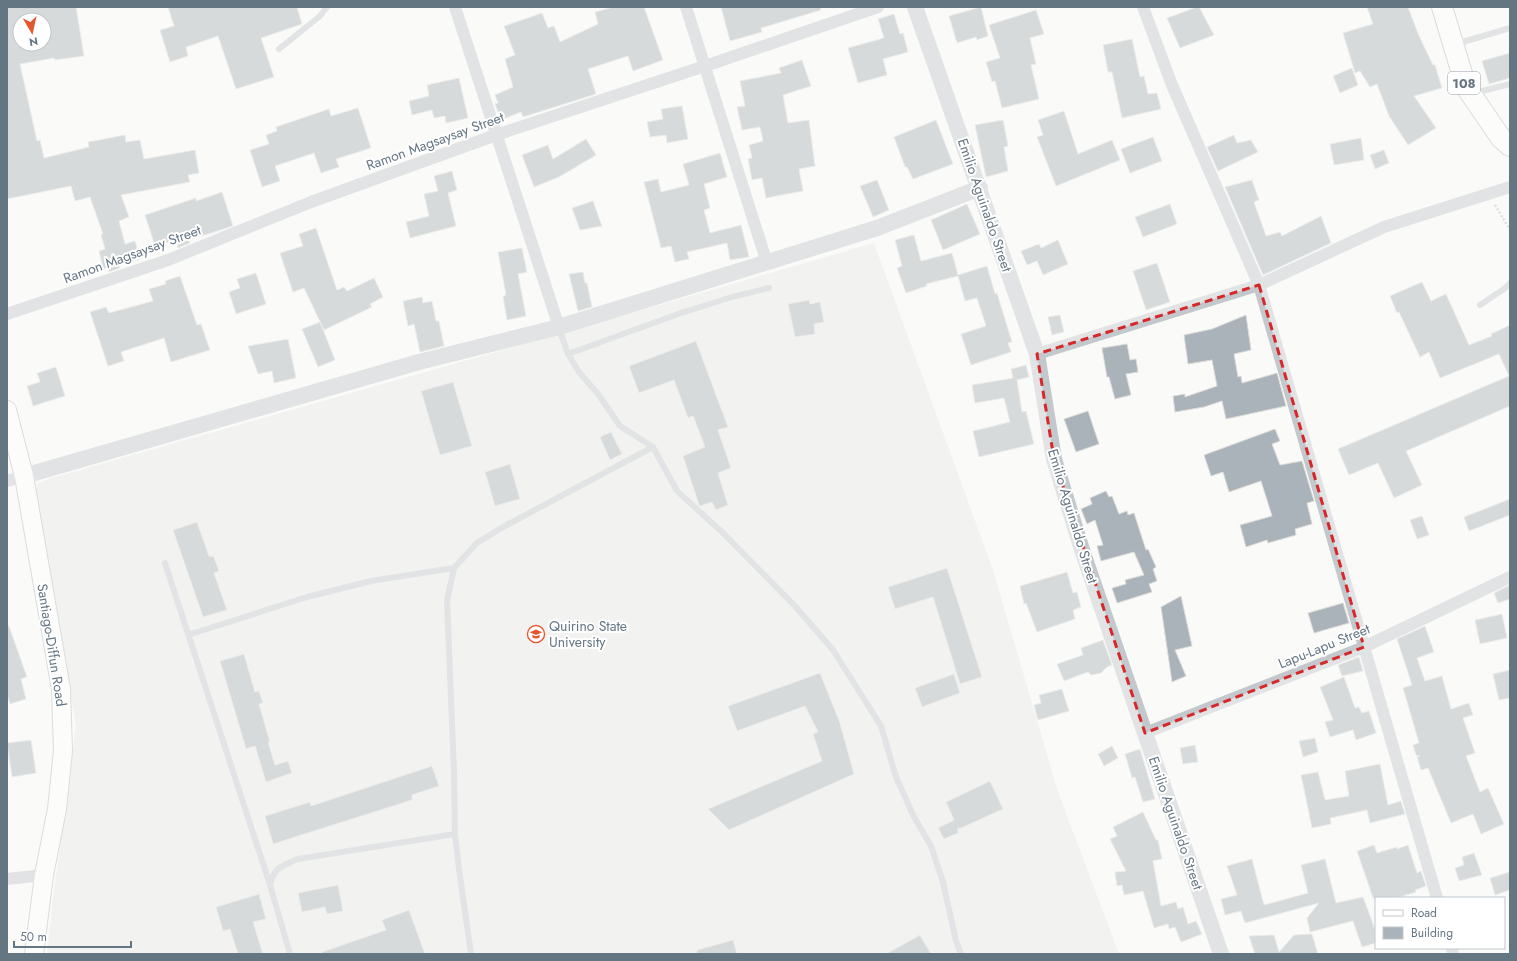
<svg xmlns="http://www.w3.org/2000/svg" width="1517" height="961" font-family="Jost,sans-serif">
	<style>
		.built { fill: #e8e9e9 }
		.building { fill: #aab3b9; stroke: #dcdcda; fill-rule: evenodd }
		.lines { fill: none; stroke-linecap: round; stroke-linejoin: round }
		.secondary-casing { stroke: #b3babf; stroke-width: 20 }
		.primary-casing { stroke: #b5babe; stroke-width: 22 }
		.path { stroke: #bbbfc2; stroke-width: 2.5; stroke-dasharray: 2 2; stroke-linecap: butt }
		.service { stroke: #c3c8cc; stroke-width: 6 }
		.minor { stroke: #c3c8cc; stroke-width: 12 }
		.tertiary { stroke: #c3c8cc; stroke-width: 16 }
		.secondary { stroke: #fff; stroke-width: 18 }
		.primary { stroke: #fff; stroke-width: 20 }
		.marked { fill: none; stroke: #d62828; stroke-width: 3; stroke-dasharray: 8 5; stroke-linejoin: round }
		.labels { text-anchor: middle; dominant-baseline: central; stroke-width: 4; stroke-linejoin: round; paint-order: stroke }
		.shield { fill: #fff; stroke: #939fa8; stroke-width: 1 }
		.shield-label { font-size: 13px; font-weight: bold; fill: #657683 }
		.street-label { font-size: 14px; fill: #657683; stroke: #fff }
		.poi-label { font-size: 14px; fill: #657683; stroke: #fff; text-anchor: start }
	</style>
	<rect width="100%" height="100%" fill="#fafaf8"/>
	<path class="built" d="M874 243 993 570 1058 792 1119 954H47L52 906 76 725 35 493 38 484 48 479 524 344Z"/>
	<path class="building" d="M7 7H76L84 56 55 60 54 58 20 64 37 141 40 140 44 158 89 147 88 142 125 135 126 142 140 140 144 159 195 150 199 173 188 175 190 182 121 195 129 217 119 221 125 244 135 241 140 259 119 265 120 268 109 272 108 268 103 269 99 251 105 249 101 235 103 234 90 197 75 201 71 186 7 199ZM20 20H44V44H20Z
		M168 7H297L302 24 261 38 274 77 236 89 218 36 186 47 188 56 170 62 160 30 174 26Z
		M614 7H644L663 60 633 71 628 56 588 69 596 94 523 117 521 112 501 120 495 104 498 103 495 95 513 87 505 59 515 55 504 26 542 13 548 28 554 26 560 42 598 24 595 12Z
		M721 7H820L821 10 761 28 762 32 730 41Z
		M981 7 988 36 977 40 976 37 957 43 949 16Z
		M1197 7H1199L1214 35 1180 48 1167 18Z
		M1367 7H1408L1419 36 1433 65H1435L1442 88 1414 96 1436 128 1408 145 1389 116 1377 84 1370 87 1360 71 1355 73 1343 33 1373 24Z
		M1036 10 1044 34 1030 38 1036 64 1031 65 1039 99 1002 108 995 81 992 82 986 62 1000 58 989 25Z
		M894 14 900 34 903 33 908 52 883 59 887 75 858 83 848 48 884 38 878 19Z
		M1132 39 1140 77 1144 76 1148 94 1157 93 1161 109 1122 118 1112 72H1108L1103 45Z
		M1510 53V78L1489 84 1482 61Z
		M802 60 811 86 783 95 788 123 809 120 815 166 799 169 803 191 766 198 762 178 752 180 748 159 752 158 749 145 763 141 760 127 742 130 737 107 745 106 740 81 781 73 779 68Z
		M1352 68 1358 85 1340 93 1333 76Z
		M459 78 468 118 446 123 445 116 434 118 432 110 412 115 409 101 429 96 427 85Z
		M682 106 688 139 667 143 666 135 650 137 647 122 663 119 661 109Z
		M358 108 371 148 336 159 339 167 321 173 314 153 275 166 280 181 262 187 250 150 269 144 266 135 277 131 276 127 329 109 331 116Z
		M1064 111 1078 154 1112 140 1120 160 1056 186 1037 137 1043 135 1038 120Z
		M936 120 953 164 913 179 907 167H905L894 137Z
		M1003 120 1008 146 1004 147 1008 171 986 177 975 125Z
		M1234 135 1237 143 1251 140 1258 152 1218 171 1207 147Z
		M1153 137 1162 161 1130 173 1121 149Z
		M1361 138 1364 160 1334 165 1330 144Z
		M586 139 596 155 559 177 534 187 522 155 548 145 553 159Z
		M1384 150 1389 163 1375 169 1370 155Z
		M720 153 727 177 704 184 710 208 704 210 710 233 741 225 749 257 730 260 727 243 687 252 689 259 675 262 671 246 661 248 644 182 658 179 661 192 689 185 683 164Z
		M452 171 457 190 448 193 456 226 410 238 406 222 429 216 424 194 438 191 434 176Z
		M877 180 889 210 873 217 860 186Z
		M1252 180 1259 200 1254 202 1266 236 1280 232 1282 236 1321 216 1331 243 1263 275 1225 187Z
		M222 192 233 226 189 240 190 243 178 248 176 240 155 246 145 215 196 198V201Z
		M593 201 602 226 580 230 572 208Z
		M967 204 980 234 943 250 931 220Z
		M1170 204 1177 224 1143 237 1135 217Z
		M316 228 337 290 344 287 347 291 374 278 383 297 370 304 372 307 324 330 304 288 293 292 280 253 303 246 299 234Z
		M914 235 921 261 952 253 958 275 987 266 995 294 997 293 1012 342 1008 343 1011 352 971 365 961 334 986 326 977 298 965 301 958 276 926 284 927 286 906 293 897 268 902 266 895 240Z
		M1058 240 1068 264 1043 275 1037 261 1027 265 1021 251 1039 244 1041 248Z
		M522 248 527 272 518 274 526 316 507 320 503 296 506 295 498 252Z
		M1157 263 1170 302 1146 310 1133 271Z
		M583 272 585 283H587L592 307 578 311 569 274Z
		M256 273 266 304 236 314 229 292 240 288 237 279Z
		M180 276 197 325 201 324 210 350 171 362 164 338 121 352 124 361 108 366 90 312 106 307 109 313 153 301 149 289 166 284 165 281Z
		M1422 282 1431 301 1446 294 1469 345 1492 336 1491 334 1510 325V406L1406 451 1422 485 1394 498 1378 463 1349 475 1338 449 1509 376 1499 354 1440 378 1429 352 1420 357 1399 312 1397 313 1390 296Z
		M422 297 423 303 432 301 436 321H439L444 346 420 352 414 324 408 326 403 301Z
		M809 300 810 304 820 302 824 322 814 324 815 334 795 337 788 304Z
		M1060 315 1064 332 1052 335 1048 317Z
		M1246 315 1251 350 1234 354 1238 377 1241 376 1242 383 1277 373 1286 406 1226 419 1222 401 1204 407 1175 412 1173 396 1185 394V397L1217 386 1212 360 1188 364 1184 335 1212 329Z
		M320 322 335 360 318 367 302 329Z
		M288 339 296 378 274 383 272 371 258 374 248 346Z
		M696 341 728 427 718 430 731 468 718 473 728 505 716 510 712 502 700 506 699 505 683 456 705 447 693 416 688 418 674 380 639 393 629 366Z
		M1127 344 1130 360 1136 359 1138 372 1126 374 1131 395 1115 399 1109 377H1107L1102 348Z
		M1026 365 1029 377 1017 380 1022 412 1026 411 1034 444 979 457 973 431 1010 422 1004 398 975 403 972 385 1013 378 1011 369Z
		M56 367 65 396 33 406 27 386 40 382 37 373Z
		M453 382 472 446 440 455 421 391Z
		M1088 411 1099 444 1076 452 1064 419Z
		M1275 429 1280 441 1272 444 1280 465 1302 461 1314 501 1307 503 1312 524 1295 529 1296 535 1268 543 1267 540 1246 547 1240 525 1272 516 1261 481 1229 492 1223 472 1211 476 1204 455Z
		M611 432 622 454 610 460 600 437Z
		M510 464 520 499 495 506 485 472Z
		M1106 491 1109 497 1112 496 1119 514 1127 511 1128 515 1134 513 1146 550 1148 549 1156 567 1153 569 1157 581 1149 584 1152 592 1117 603 1112 588 1126 584 1125 580 1144 575 1134 552 1101 561 1097 546 1103 545 1095 520 1087 524 1081 509 1092 504 1090 498Z
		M1510 499V515L1469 531 1464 517Z
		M1422 516 1429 535 1417 539 1410 520Z
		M197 522 209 556 214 557 219 571 214 573 227 610 203 617 173 530Z
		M947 568 982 677 960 684 933 597 895 609 888 587Z
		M1067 572 1073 593 1077 592 1081 607 1073 610 1075 619 1037 632 1026 603 1024 604 1020 586Z
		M1510 585V599L1498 603 1494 593Z
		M1181 596 1192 646 1175 650 1186 676 1172 682 1161 607Z
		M1343 603 1349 623 1314 633 1308 613Z
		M1502 614 1507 638 1480 644 1475 620Z
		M7 626H9L27 677 21 679 26 699 10 704 7 694Z
		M1425 626 1434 652 1417 658 1425 681 1442 676 1451 709 1469 703 1473 715 1463 718 1475 753 1466 756 1480 792 1488 788 1504 824 1481 834 1473 814 1451 823 1428 768 1421 770 1417 757 1420 756 1416 755 1413 745 1419 743 1403 688 1412 685 1397 639Z
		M1103 640 1112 665 1107 667 1101 673 1091 675 1088 672 1064 681 1057 664 1083 655 1081 648Z
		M244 654 255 692 259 691 263 703 259 704 270 742H268L275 765 288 761 292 773 266 782 255 746 246 749 220 661Z
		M1359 657 1363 671 1342 676 1338 665Z
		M1510 670V698L1499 700 1493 674Z
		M820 673 840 723 854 774 729 830 708 809 822 761 813 734 818 732 805 706 737 731 728 706Z
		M954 674 960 693 922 707 915 688Z
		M1344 677 1355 708 1359 707 1362 713 1369 711 1376 733 1356 740 1353 730 1330 737 1325 722 1333 720 1320 687Z
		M1062 689 1069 711 1038 720 1034 705 1041 703 1039 695Z
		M1315 738 1318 752 1303 757 1299 741Z
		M31 740 36 773 12 777 7 743Z
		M1195 745 1198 762 1183 764 1180 748Z
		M1112 746 1118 758 1104 766 1098 754Z
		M1140 749 1155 799 1143 802 1135 777 1132 778 1125 754Z
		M1380 764 1388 805 1401 801 1405 814 1370 823 1367 810 1330 818 1331 824 1312 828 1301 775 1318 772 1325 800 1349 796 1345 771Z
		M432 766 439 786 412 795V800L273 844 265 816 310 802 311 806Z
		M990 781 1003 809 959 829 958 827V833L944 839 938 828 954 820 946 802Z
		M1143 812 1156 840H1158L1162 859 1153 861 1161 906 1176 902 1178 909 1183 907 1188 924 1196 921 1202 934 1181 942 1175 927 1169 929 1168 924 1154 928 1143 891 1124 895 1122 885 1117 886 1115 872 1126 871 1110 839 1117 836 1113 827Z
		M1374 845 1377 853 1397 847V849L1408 845 1417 873 1421 871 1426 886 1415 890 1416 892 1396 898H1373L1357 851Z
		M1474 853 1482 875 1459 881 1455 868 1464 865 1462 857Z
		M1252 859 1264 905 1308 893 1301 865 1325 859 1336 903 1363 897 1376 932V943L1362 947 1353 921 1310 932 1307 918 1319 903 1245 923 1241 911 1225 915 1221 899 1237 895 1227 866Z
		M1510 872V890L1495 895 1490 878Z
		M338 885 343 911 327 914 325 907 302 912 298 893Z
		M259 894 266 919 253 922 263 954H238L230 929 223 931 216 907Z
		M409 910 425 954H322V952L386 930 382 920Z
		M1312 934 1318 954H1255L1249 936 1274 935 1279 952 1294 935Z
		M920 935 931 954H886Z
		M733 940 737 954H697V950Z"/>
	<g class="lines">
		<g class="secondary-casing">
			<path id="secondary" d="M7 410 24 476 61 689 63 751 57 809 44 875 34 954"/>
		</g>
		<g class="primary-casing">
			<path id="primary" d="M1442 7 1466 87 1501 138 1510 146"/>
		</g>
		<path class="path" d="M1495 205 1510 230"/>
		<path class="service" d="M1456 44 1510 28
			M279 49 320 16 327 7
			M1474 93 1510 84
			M1480 305 1504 289 1510 283
			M559 328 568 354 579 372 598 394 620 426 653 447 677 491 722 532 795 606 833 650 881 726 896 777 914 817 931 846 943 882 956 941 961 954
			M568 354 681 313 732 297 769 288
			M165 563 270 885
			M188 635 307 597 371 581 454 568
			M290 954 270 885C274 867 282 866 298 859L455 834
			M471 954 459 869 455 834 454 772 447 600 454 568 477 543 503 527 653 447"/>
		<path class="minor" d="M455 7 559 327
			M686 7 767 263
			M1143 7 1172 85 1259 285 1437 898
			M7 314 168 260 311 202 496 135 705 66 878 7
			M1037 354 1259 285 1384 227 1510 187
			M7 481 24 476
			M1145 733 1364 647 1510 577
			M7 879 44 875
			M1452 948 1453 954"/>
		<path class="tertiary" d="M915 7 1037 354 1054 459 1083 553 1221 954
			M24 476 419 362 559 327 877 228 980 188"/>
		<use href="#secondary" class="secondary"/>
		<use href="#primary" class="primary"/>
	</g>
	<path d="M0 0H1517V961H0ZM1259 285 1364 647 1145 733 1054 459 1037 354Z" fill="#fafaf8" fill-opacity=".55" fill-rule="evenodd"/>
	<path class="marked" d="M1259 285 1364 647 1145 733 1054 459 1037 354Z"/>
	<defs>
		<g id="university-ring" transform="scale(0.9)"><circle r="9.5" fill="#fff" stroke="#e4572e" stroke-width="1.5"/><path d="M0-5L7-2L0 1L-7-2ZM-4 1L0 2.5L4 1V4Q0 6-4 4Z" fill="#e4572e"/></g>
	</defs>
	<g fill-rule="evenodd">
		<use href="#university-ring" x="536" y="634"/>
	</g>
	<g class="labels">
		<rect class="shield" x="1448" y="72" width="32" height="22" rx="3"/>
		<g class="shield-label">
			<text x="1464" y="83">108</text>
		</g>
		<g class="street-label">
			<text transform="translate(435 141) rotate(-20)">Ramon Magsaysay Street</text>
			<text transform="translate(985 205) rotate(71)">Emilio Aguinaldo Street</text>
			<text transform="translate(132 254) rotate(-20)">Ramon Magsaysay Street</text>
			<text transform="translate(1073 516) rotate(73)">Emilio Aguinaldo Street</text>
			<text transform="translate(52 645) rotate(81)">Santiago-Diffun Road</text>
			<text transform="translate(1324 646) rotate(-22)">Lapu-Lapu Street</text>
			<text transform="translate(1176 823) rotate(71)">Emilio Aguinaldo Street</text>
		</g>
		<g class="poi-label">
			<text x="549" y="626">Quirino State<tspan x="549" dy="16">University</tspan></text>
		</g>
	</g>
	<rect width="1517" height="961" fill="none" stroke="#657683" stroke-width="16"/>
	<rect x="1375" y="897" width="130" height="52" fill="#ffffff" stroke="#c1c8cd"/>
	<rect x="1383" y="910" width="20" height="6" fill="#ffffff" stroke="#c1c8cd"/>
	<text x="1411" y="917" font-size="12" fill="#657683">Road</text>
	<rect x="1383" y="927" width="20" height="12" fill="#aab3b9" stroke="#c1c8cd"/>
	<text x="1411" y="937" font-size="12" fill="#657683">Building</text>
	<g transform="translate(32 32) rotate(171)"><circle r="19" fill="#ffffff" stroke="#c1c8cd"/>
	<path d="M0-3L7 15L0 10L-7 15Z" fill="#e4572e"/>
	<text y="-6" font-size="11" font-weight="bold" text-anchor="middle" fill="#657683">N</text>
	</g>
	<path d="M14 941v6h117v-6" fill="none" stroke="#657683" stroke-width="2"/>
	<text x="20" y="941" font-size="12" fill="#657683" stroke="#ffffff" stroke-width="3" paint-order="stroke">50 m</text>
</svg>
